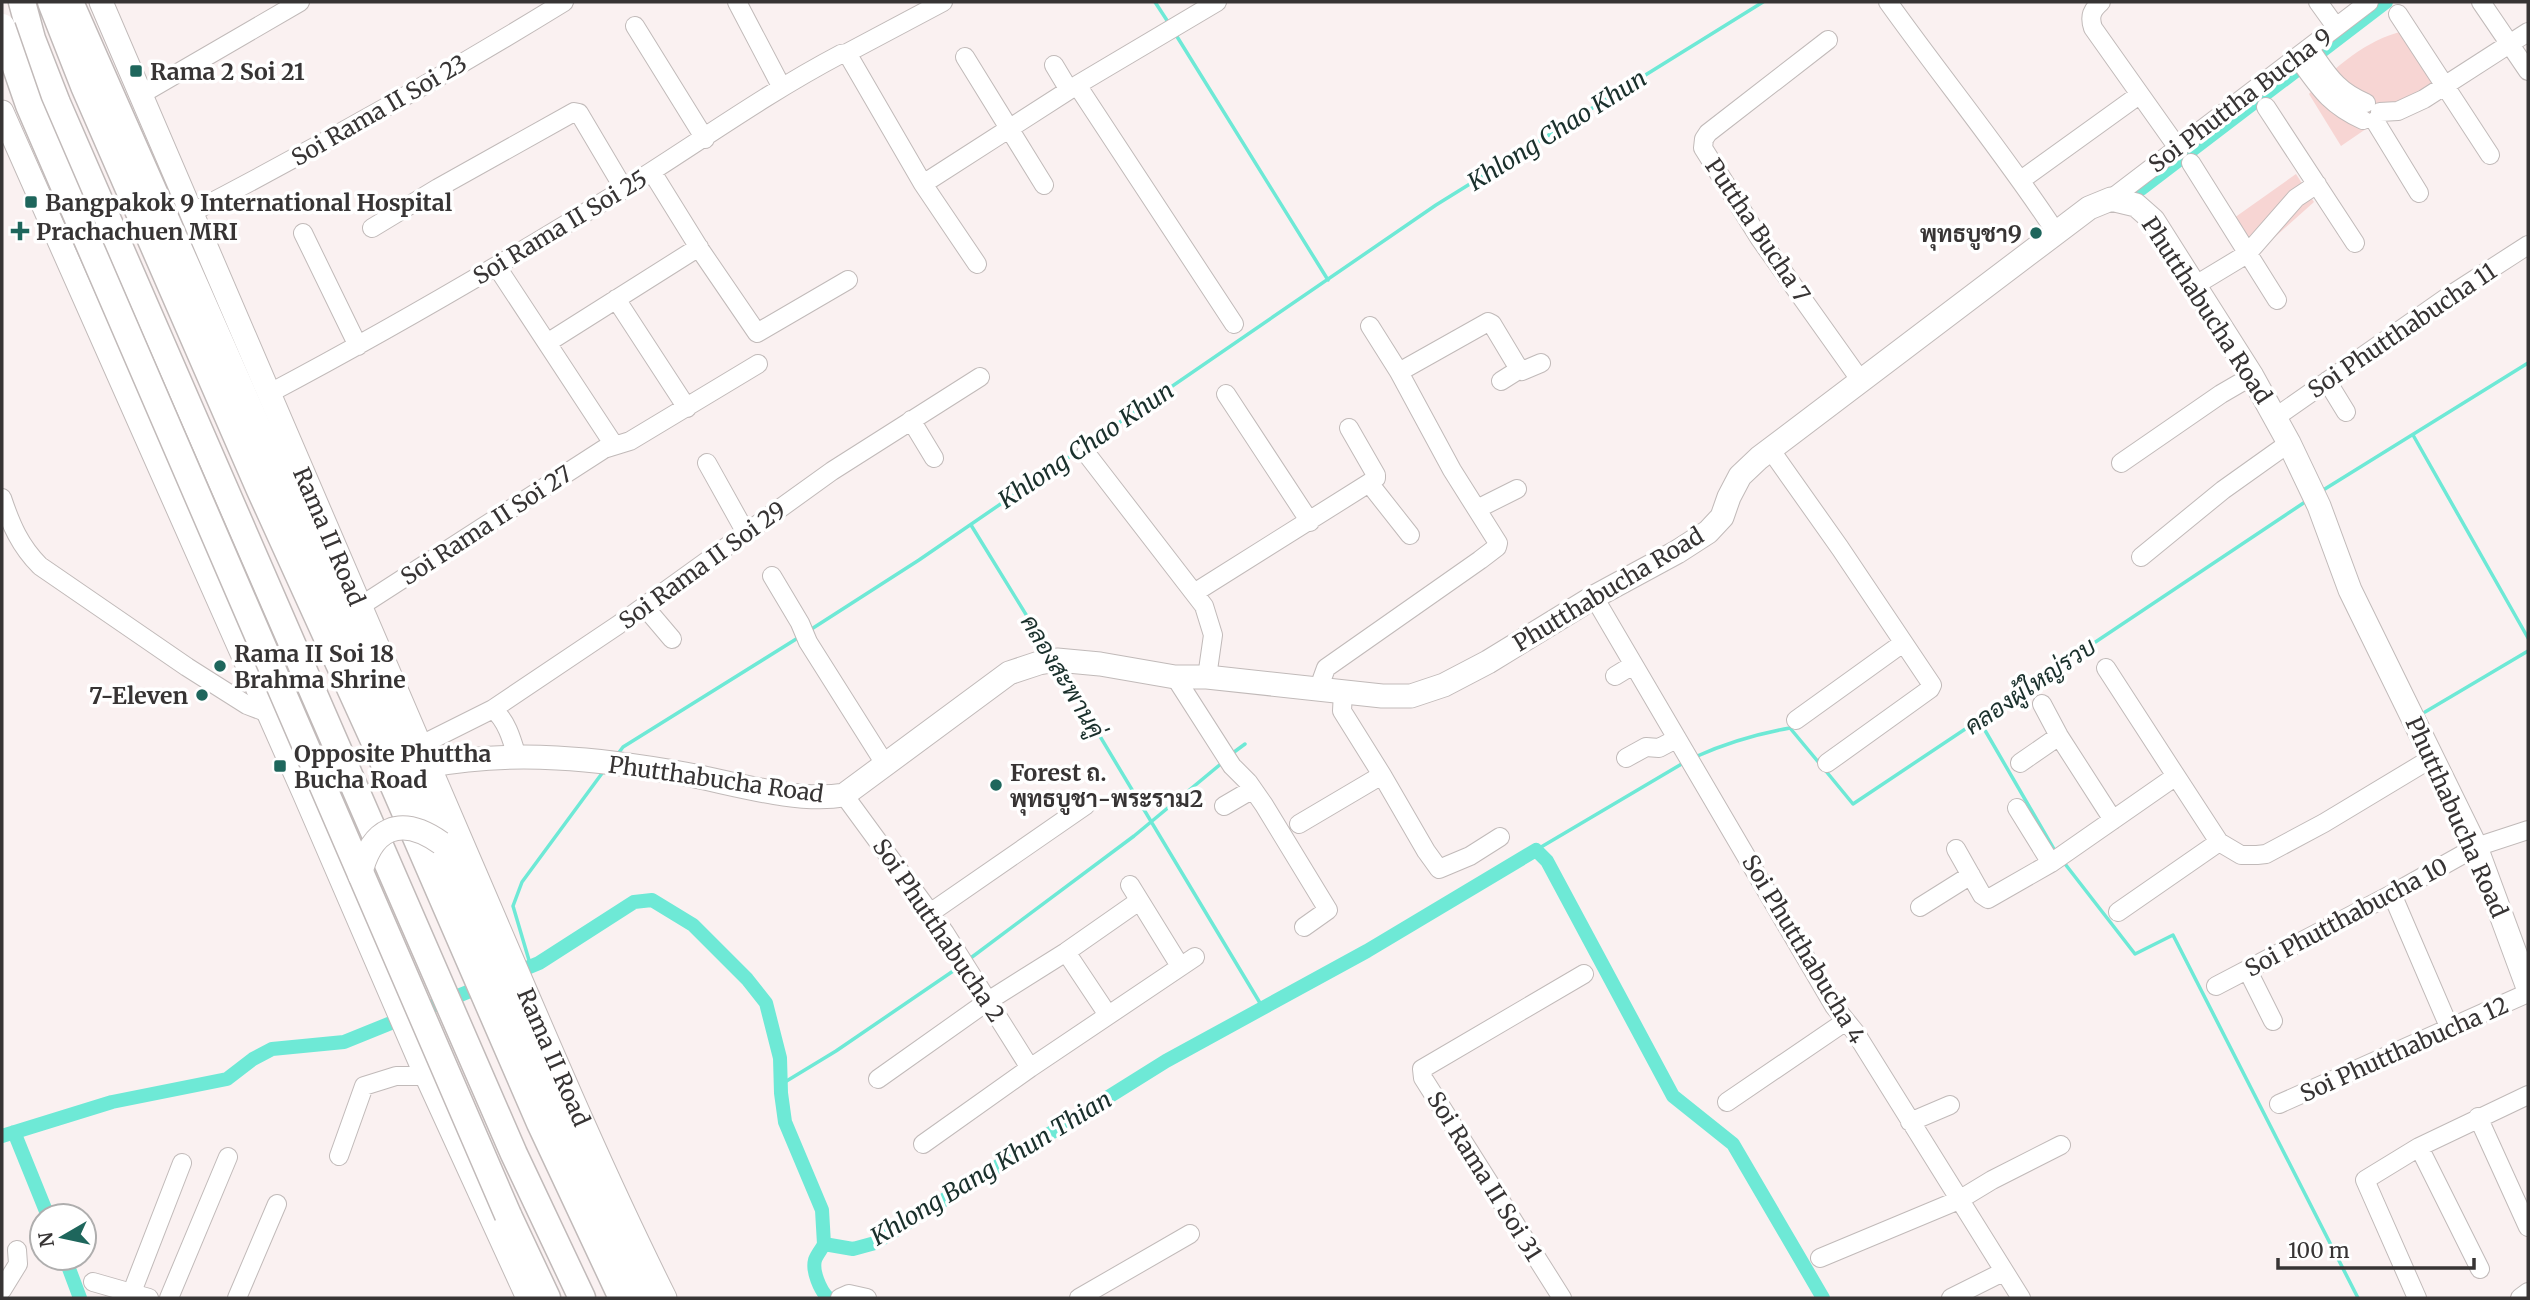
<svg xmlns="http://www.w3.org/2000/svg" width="2530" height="1300" font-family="Merriweather,Sarabun,serif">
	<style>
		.green { fill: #f7d5d3 }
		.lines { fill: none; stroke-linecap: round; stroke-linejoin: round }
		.stream { stroke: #6ee9d6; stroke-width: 3.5 }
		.canal { stroke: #6ee9d6; stroke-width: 14 }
		.minor-casing { stroke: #c1bab9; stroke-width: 20 }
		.major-casing { stroke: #c1bab9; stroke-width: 25 }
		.highway-casing { stroke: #c1bab9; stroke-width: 29 }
		.minor { stroke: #fff; stroke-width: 18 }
		.major { stroke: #fff; stroke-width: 23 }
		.highway { stroke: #fff; stroke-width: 26 }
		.major-bridge-casing { stroke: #c1bab9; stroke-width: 25; stroke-linecap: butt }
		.highway-bridge-casing { stroke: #c1bab9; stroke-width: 29; stroke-linecap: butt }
		.major-bridge { stroke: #fff; stroke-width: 23 }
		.highway-bridge { stroke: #fff; stroke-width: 26 }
		.poi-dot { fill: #1e665c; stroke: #fff; stroke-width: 2.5 }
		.labels { text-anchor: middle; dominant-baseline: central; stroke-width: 7; stroke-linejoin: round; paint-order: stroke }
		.poi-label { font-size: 23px; font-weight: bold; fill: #373434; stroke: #fff; text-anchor: start }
		.street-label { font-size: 23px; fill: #373434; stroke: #fff }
		.water-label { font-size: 24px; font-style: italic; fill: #1a302c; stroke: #fff }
	</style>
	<rect width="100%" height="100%" fill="#faf1f1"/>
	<path class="green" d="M2404 31 2436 81 2341 146 2309 94C2334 68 2367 39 2404 31Z
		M2296 174 2314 202 2258 252 2234 218Z"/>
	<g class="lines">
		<path class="stream" d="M1155 2 1170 25
			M1176 35 1328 280
			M2413 435 2528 638
			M2320 492 2528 363
			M971 525 1049 652
			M810 630 919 560 1436 205 1763 2
			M1059 668 1263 1008
			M2425 712 2528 651
			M1979 720 2055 851
			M617 755 623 747 801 636
			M1230 755 1245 744
			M1695 757C1726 743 1756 734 1790 728L1820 764
			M1825 770 1853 804 2308 500
			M1536 850 1685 762
			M2062 860 2135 954 2173 935 2358 1298
			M968 960 1134 836 1222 763
			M531 967 513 906 522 882 603 772
			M780 1085 836 1051 959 967"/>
		<path class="canal" d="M2141 189 2386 2
			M510 975 539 963 634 902 652 900 693 925 747 979 766 1003 780 1058 781 1093 785 1122 822 1210 824 1244 853 1249 875 1243 1166 1061 1367 951 1536 850 1547 861 1673 1096 1733 1144 1823 1298
			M14 1132 48 1216
			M2 1136 112 1102 227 1079 253 1059 272 1049 344 1042 485 985
			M824 1244C822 1249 817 1254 815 1260 812 1271 820 1290 828 1298
			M65 1258 80 1298"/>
		<g class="minor-casing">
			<path id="minor" d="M737 2 781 86
				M1888 2C1943 79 2003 152 2055 231
				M2101 2C2092 10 2089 16 2093 28L2178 148
				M2318 2 2336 27
				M2481 2 2528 71
				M2398 14 2490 155
				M635 26 705 139
				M1828 40 1708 133 1704 139 1703 148 1760 239 1861 381
				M2309 48C2328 74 2335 90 2366 103
				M847 53 943 2
				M965 57 1044 185
				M2297 57C2319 87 2328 104 2363 120
				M1054 65 1069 90
				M1077 85 1234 324
				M140 95 300 2
				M2266 107 2355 243
				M2380 112 2398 111 2424 99 2528 32
				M2375 121 2419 193
				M2191 163 2277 300
				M652 172 701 251 757 333 848 280
				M2021 180 2139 95
				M923 184 977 264
				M2111 199 2369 2
				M191 213C318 147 442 77 564 2
				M372 228 438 188 574 112 579 113 624 189
				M303 233 358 346
				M497 267 614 445
				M2194 286 2247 254 2296 198 2317 184
				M616 299 687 408
				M547 343 699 247
				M1399 372 1488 322 1492 324 1516 364 1522 371 1541 363
				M1501 381 1520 369
				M2327 381 2346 412
				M268 394C389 330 507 261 624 189 696 144 765 94 841 54L847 53 923 184 1077 85 1217 2
				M1226 394 1310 522
				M2276 417 2449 296 2528 245
				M911 420 934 458
				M1349 428 1376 475V478L1369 483 1410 535
				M1770 449 1840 548 1932 685 1930 689 1827 763
				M1086 453 1204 606 1213 635 1207 677
				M707 463 746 533
				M2121 463 2221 394 2252 376
				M2 498C11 525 20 546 40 566L187 667 247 705 268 713
				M1477 509 1517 489
				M2141 557 2223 490 2289 443
				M772 576 800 623 808 642 885 764
				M1194 593 1369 483
				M1594 597 1834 1006 1855 1032 2021 1298
				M644 606 672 639
				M359 607 604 449 630 441 758 364
				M2106 668 2176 776
				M1615 676 1633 665
				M1175 677 1232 766 1248 782 1264 805 1328 910 1304 927
				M1318 690 1326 668 1480 560 1497 547 1498 543 1452 470 1399 372 1370 326
				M2042 704 2059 736 2113 820
				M493 709C507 721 512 740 517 757
				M1796 720 1903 643
				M419 746 493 709 618 625 832 471 980 377
				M1626 758 1646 747 1659 748 1676 739
				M2020 763 2059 736
				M1382 775 1426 851 1439 869 1470 856 1500 837
				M844 795 945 933 1030 1068
				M1224 806 1253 789
				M2017 808 2051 863
				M1299 824 1382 775 1342 711 1343 692
				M1956 849 1982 895 1988 899 2051 863 2176 776 2219 842 2241 855H2257L2266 854 2324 823 2432 758
				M1130 885 1180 966
				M2392 894 2450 1029
				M1920 907 1971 875
				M2118 912 2219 842
				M930 913 1086 805
				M1066 952 1108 1015
				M2248 971 2273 1021
				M2216 986 2392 894 2476 847 2528 830
				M878 1079 988 1001 1066 952 1139 901
				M1727 1102 1846 1021
				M2279 1104 2528 993
				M2478 1117 2528 1227
				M1910 1122 1950 1105
				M923 1144 1030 1068 1195 957
				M2419 1147 2480 1269
				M339 1156 364 1086 396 1076H427
				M1820 1258 1959 1200 1992 1180 2061 1145
				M93 1282 149 1298
				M2 1290 18 1264 17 1250
				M132 1292 182 1163
				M169 1298 228 1157
				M237 1298 277 1204
				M840 1298 849 1294 867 1298
				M1079 1298 1190 1234
				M1562 1298 1423 1078 1422 1069 1584 974
				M1951 1298 2003 1272
				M2417 1298 2365 1180 2419 1147 2528 1095
				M2520 1298 2528 1292"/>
		</g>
		<g class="major-casing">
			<g id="major">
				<path id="s1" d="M101 2C224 286 344 572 468 857 532 1005 593 1154 665 1298"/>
				<path d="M2 112 304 793 421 1064 528 1298"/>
				<path d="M428 766C513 749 601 759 685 774 733 783 796 803 844 795L1009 673 1039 663 1057 660 1100 664 1175 677H1207L1382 696H1411L1444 685 1488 662 1594 597 1677 552 1708 532 1722 517 1729 497 1740 476 1759 458 2089 208 2111 199 2136 205 2153 220 2252 376 2289 443 2319 506 2350 590 2476 847 2528 988"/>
			</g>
		</g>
		<g class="highway-casing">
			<path id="highway" d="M22 2 32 39 57 103 514 1154 582 1298
				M51 2 84 86 260 490 376 745 540 1123 622 1298
				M70 2 573 1142 648 1298
				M508 1215 547 1298"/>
		</g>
		<use href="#minor" class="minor"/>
		<use href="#major" class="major"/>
		<use href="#highway" class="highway"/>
		<g class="major-bridge-casing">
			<path id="major-bridge" d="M360 876C371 828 400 814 441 843"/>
		</g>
		<g class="highway-bridge-casing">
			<path id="highway-bridge" d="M2 27 29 105 508 1215"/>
		</g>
		<use href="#major-bridge" class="major-bridge"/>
		<use href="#highway-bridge" class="highway-bridge"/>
	</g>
	<g class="poi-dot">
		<rect x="129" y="64" width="14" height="14" rx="3.5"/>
		<rect x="24" y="195" width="14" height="14" rx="3.5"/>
		<path d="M16.5 220.5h7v7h7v7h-7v7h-7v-7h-7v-7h7z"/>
		<circle cx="2036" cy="233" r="7"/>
		<circle cx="220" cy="666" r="7"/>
		<circle cx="202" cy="695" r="7"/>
		<rect x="273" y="759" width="14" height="14" rx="3.5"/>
		<circle cx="996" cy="785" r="7"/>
	</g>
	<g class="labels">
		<g class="poi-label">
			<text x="150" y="71">Rama 2 Soi 21</text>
			<text x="45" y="202">Bangpakok 9 International Hospital</text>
			<text x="36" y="231">Prachachuen MRI</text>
			<text x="2022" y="233" text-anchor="end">พุทธบูชา9</text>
			<text x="234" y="653">Rama II Soi 18<tspan x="234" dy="26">Brahma Shrine</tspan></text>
			<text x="188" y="695" text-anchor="end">7-Eleven</text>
			<text x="294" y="753">Opposite Phuttha<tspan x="294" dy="26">Bucha Road</tspan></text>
			<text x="1010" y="772">Forest ถ.<tspan x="1010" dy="26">พุทธบูชา-พระราม2</tspan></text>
		</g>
		<g class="street-label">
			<text transform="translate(2240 100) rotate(-37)">Soi Phuttha Bucha 9</text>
			<text transform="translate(379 110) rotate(-30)">Soi Rama II Soi 23</text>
			<text transform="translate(560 227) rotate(-31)">Soi Rama II Soi 25</text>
			<text transform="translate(1758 230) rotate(56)">Puttha Bucha 7</text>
			<text transform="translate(2207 310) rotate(57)">Phutthabucha Road</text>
			<text transform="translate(2402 330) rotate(-34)">Soi Phutthabucha 11</text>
			<text transform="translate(486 525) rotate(-33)">Soi Rama II Soi 27</text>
			<text stroke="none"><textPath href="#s1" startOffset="581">Rama II Road</textPath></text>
			<text transform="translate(702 565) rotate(-36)">Soi Rama II Soi 29</text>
			<text transform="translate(1608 589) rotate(-31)">Phutthabucha Road</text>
			<text transform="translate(716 779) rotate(8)">Phutthabucha Road</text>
			<text transform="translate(2457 817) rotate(66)">Phutthabucha Road</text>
			<text transform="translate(2346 917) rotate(-28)">Soi Phutthabucha 10</text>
			<text transform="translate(939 930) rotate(56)">Soi Phutthabucha 2</text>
			<text transform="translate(1804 949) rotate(59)">Soi Phutthabucha 4</text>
			<text transform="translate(2404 1049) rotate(-24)">Soi Phutthabucha 12</text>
			<text stroke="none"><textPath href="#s1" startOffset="1148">Rama II Road</textPath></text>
			<text transform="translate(1485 1176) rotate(58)">Soi Rama II Soi 31</text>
		</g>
		<g class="water-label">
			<text transform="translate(1557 130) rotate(-32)">Khlong Chao Khun</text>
			<text transform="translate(1086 445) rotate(-34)">Khlong Chao Khun</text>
			<text transform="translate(1063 676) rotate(59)">คลองสะพานคู่</text>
			<text transform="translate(2030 686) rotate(-34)">คลองผู้ใหญ่รวบ</text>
			<text transform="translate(991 1168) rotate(-31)">Khlong Bang Khun Thian</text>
		</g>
	</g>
	<rect width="2530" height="1300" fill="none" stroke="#373434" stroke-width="7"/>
	<g transform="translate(63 1237) rotate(261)"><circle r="33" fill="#ffffff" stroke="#afaeae" stroke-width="2"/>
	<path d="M0-5L12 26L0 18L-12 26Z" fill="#1e665c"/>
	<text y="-10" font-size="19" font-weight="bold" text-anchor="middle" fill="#373434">N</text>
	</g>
	<path d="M2278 1258v10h196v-10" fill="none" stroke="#373434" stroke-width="3.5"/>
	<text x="2288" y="1258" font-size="21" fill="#373434" stroke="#ffffff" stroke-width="5" paint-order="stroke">100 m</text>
</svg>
